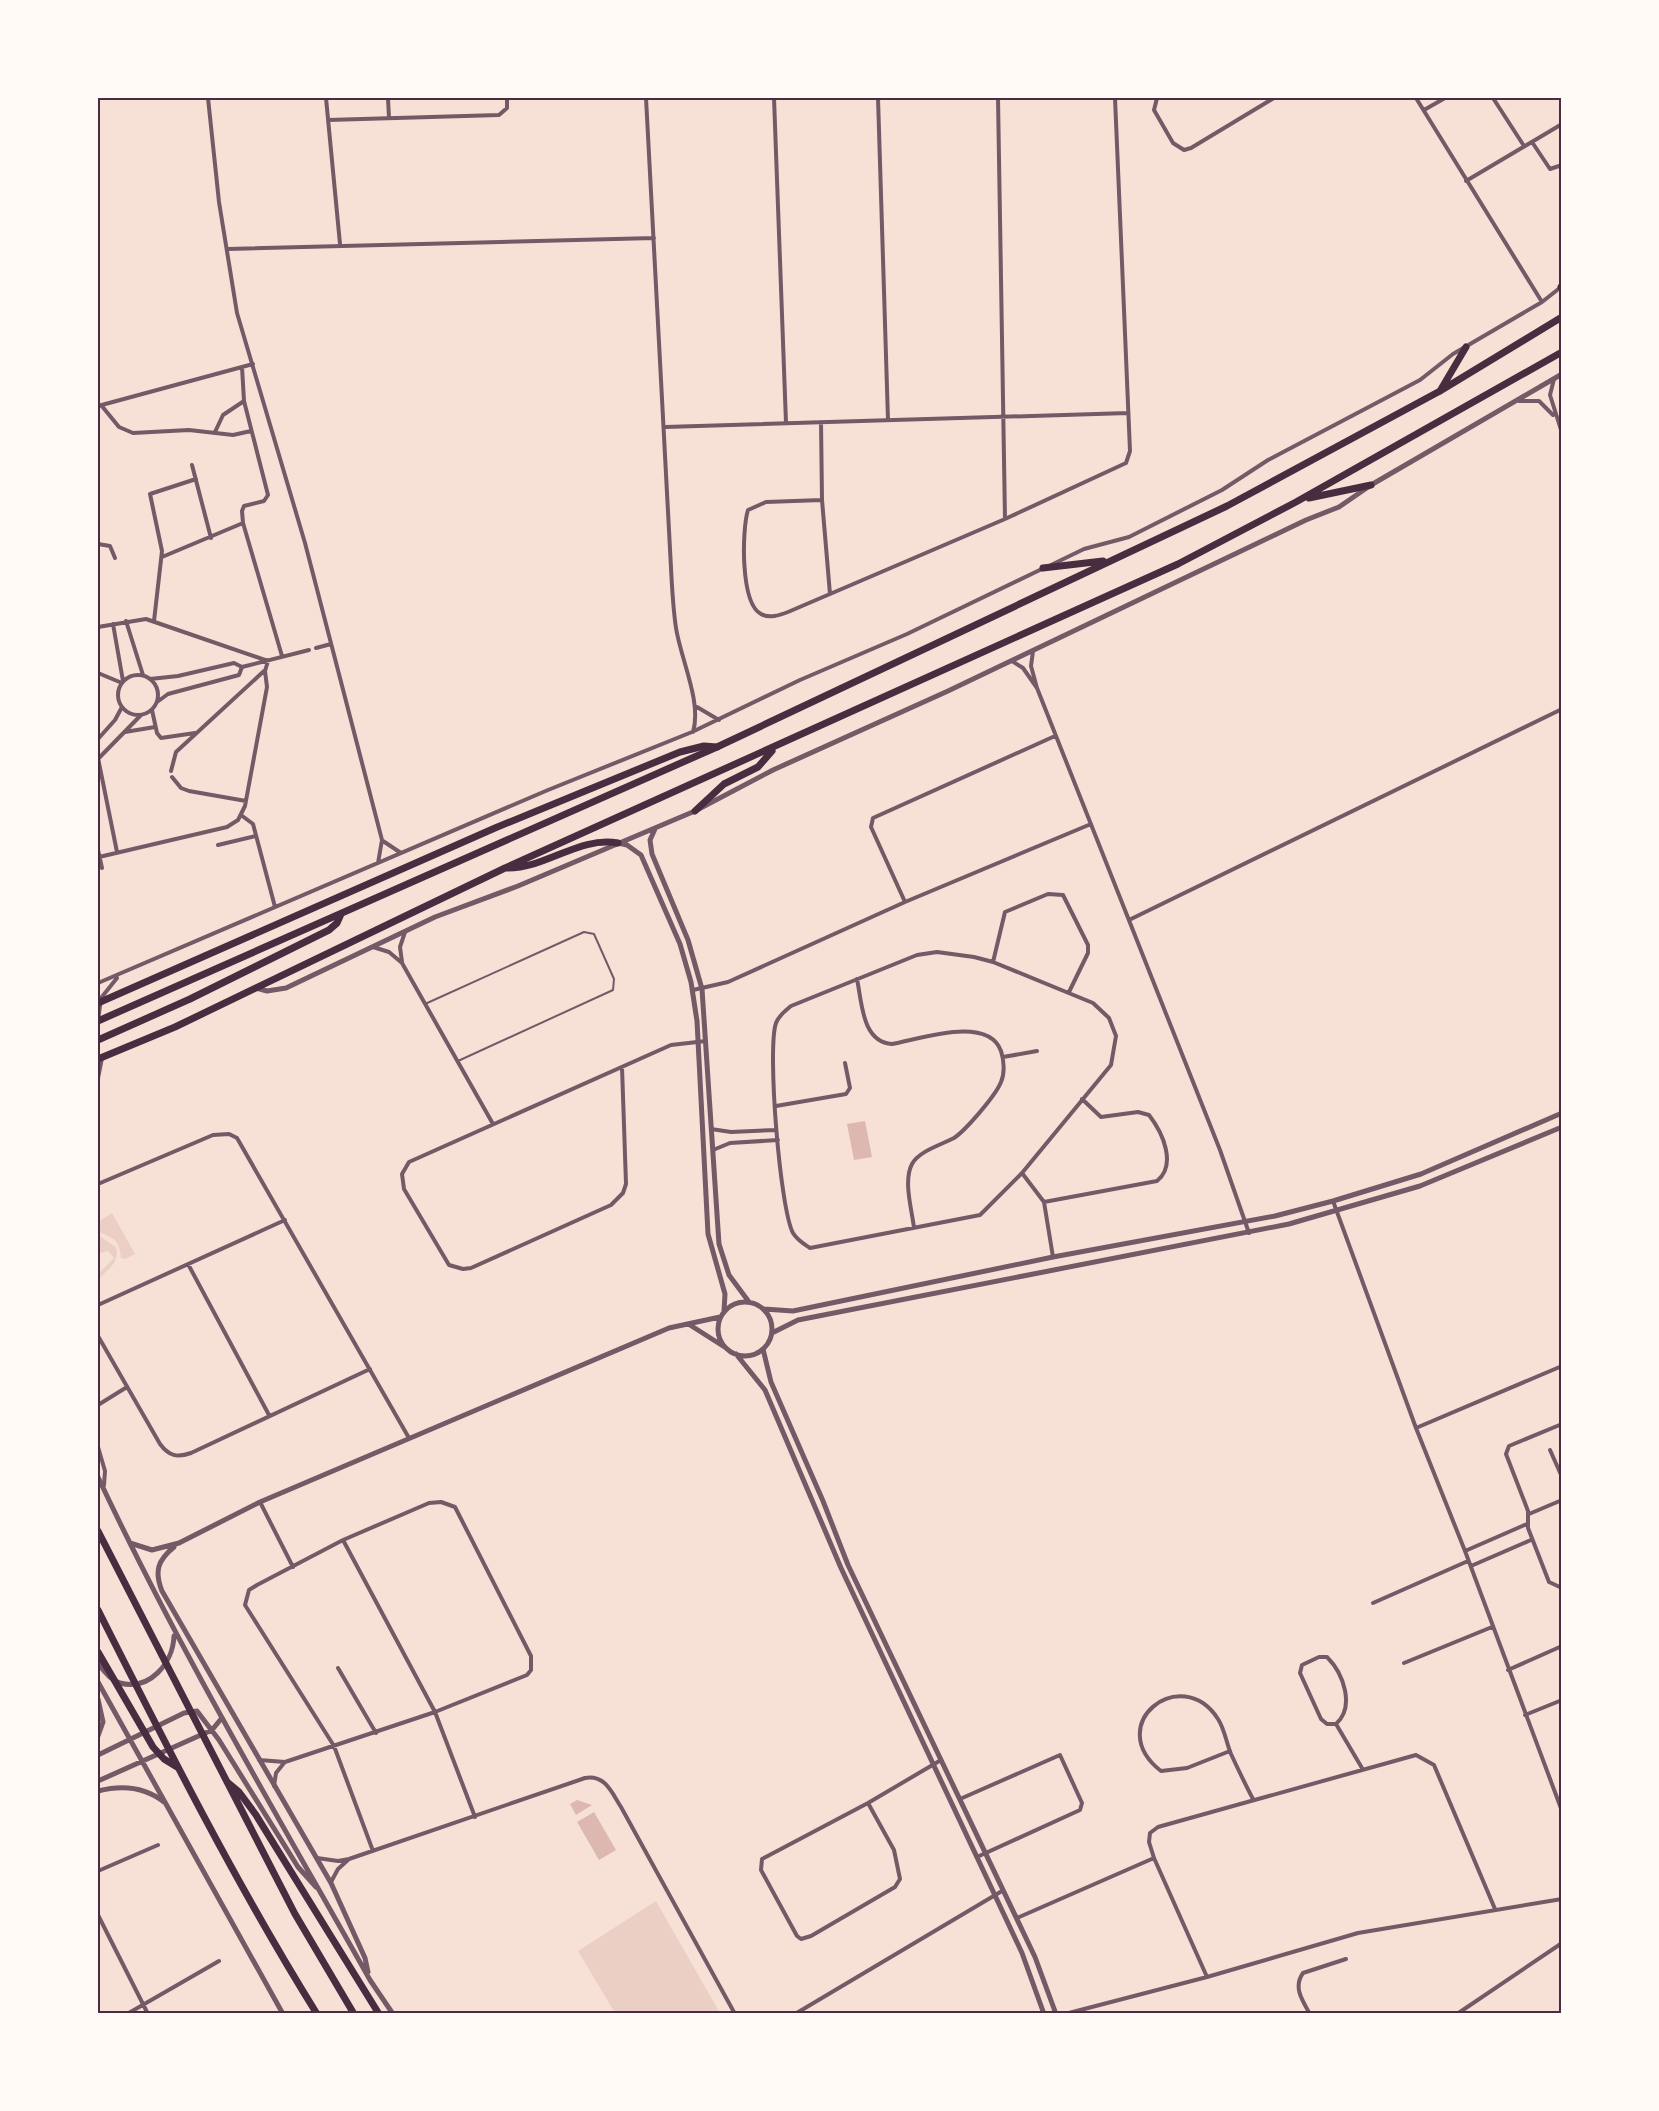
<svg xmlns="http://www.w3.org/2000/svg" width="1659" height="2111" font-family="Ubuntu,sans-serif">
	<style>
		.green { fill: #ebcfc5 }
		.water { fill: #dcb8b0 }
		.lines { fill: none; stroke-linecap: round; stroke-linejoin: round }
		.service { stroke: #755966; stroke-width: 2 }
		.minor { stroke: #755966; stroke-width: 4 }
		.tertiary { stroke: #755966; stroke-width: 5 }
		.primary { stroke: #4a2c40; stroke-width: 7 }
		.trunk { stroke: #4a2c40; stroke-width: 7 }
		.neatline { fill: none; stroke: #4a2c40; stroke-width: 2 }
	</style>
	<rect width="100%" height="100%" fill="#f7e1d7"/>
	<path class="green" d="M112 1213 135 1254 125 1259 121 1258C119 1236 111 1239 98 1231V1222Z
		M98 1235 116 1247C120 1264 107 1269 98 1280V1270L101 1271 114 1258 108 1251 101 1253 98 1251Z
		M656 1901 720 2013H615L578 1951Z"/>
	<path class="water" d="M865 1121 872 1157 854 1160 847 1124Z
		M577 1800 592 1805 576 1815 570 1804Z
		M594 1812 616 1850 599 1860 577 1822Z"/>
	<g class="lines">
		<path class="service" d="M425 1004 584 932 594 934 614 979 613 990 458 1061"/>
		<path class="minor" d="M208 98 219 202 237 313 305 543 382 840 378 863
			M326 98 340 244
			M388 98 389 118
			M646 98 671 568C672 588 673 608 676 628 681 660 702 702 693 732
			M774 98 786 423
			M878 98 888 420
			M998 98 1005 519
			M1157 98 1154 110 1173 143 1184 150 1191 148 1274 98
			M1416 98 1542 302
			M1493 98 1524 146
			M1424 110 1445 98
			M328 120 499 115 507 108V98
			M1532 142 1550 169 1562 165
			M1466 181 1562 124
			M228 249 654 238
			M242 367 244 401 268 495 264 501 244 506 242 511 243 523 282 656
			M1554 379 1550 395 1562 433
			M1519 401H1539L1553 415
			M101 405 119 427 133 433 189 430 233 435 251 431
			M98 406 253 364
			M821 422 822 500 830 594
			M665 427 1128 413
			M215 432 223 415 244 401
			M192 465 211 538
			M822 500 766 502 748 510C742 529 740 603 761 614 769 619 780 615 788 612L1005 519 1126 463 1130 451 1115 98
			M98 544 110 546 115 558
			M162 557 243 523
			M1051 565 1084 549 1129 537 1222 490 1268 460 1420 380 1453 354 1542 302 1561 287
			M126 621 143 675
			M154 621 162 551 150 494 196 479
			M113 624 123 681
			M98 627 146 619 268 661 265 671 267 687 245 806 238 820 227 827 99 857
			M316 648 331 644
			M1033 651 1031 666 1037 688 1220 1150 1249 1233
			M1012 661 1023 668 1037 688
			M242 667 309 650
			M98 673 122 683
			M118 695a20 20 0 1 1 40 0a20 20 0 1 1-40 0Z
			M150 679 178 676 234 663 242 667 239 675 168 694 157 702
			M697 707 719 720
			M152 710 157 733 161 738 195 733
			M125 732 155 727
			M98 739 115 720 122 707
			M98 758 117 852
			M98 759 141 715
			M171 771 176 752 264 671
			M172 777 181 788 189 791 246 801
			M241 815 253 824 275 907
			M383 841 401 853
			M218 845 256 836
			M98 850 102 868
			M905 902 871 827 873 818 1055 736
			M1129 920 1562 709
			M373 947 389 952 402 963 493 1124
			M937 952 974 957 993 962 1093 1003 1109 1018 1116 1036 1111 1065 1022 1173 980 1215 810 1248C804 1244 797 1240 793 1233 780 1209 767 1049 776 1023 779 1015 785 1011 791 1006L917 955Z
			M402 962 400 947 405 932
			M993 962 1005 912 1048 894 1063 895 1088 945V953L1069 992
			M857 979C862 1003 862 1042 892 1044 920 1039 988 1015 1001 1051 1004 1060 1005 1073 1001 1082 996 1095 966 1130 954 1138 941 1145 919 1151 912 1164 903 1181 912 1210 914 1228
			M98 983 548 790 692 732 800 680 907 634 1044 568
			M693 990 728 982 905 902 1091 824
			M98 1021 101 998 117 978
			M1003 1057 1037 1051
			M622 1067 626 1184 623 1193 611 1205 471 1268 463 1269 449 1265 404 1189 402 1174 409 1162 671 1045 706 1041
			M98 1078 102 1058
			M776 1106 846 1094 850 1088 845 1063
			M711 1129 731 1132 776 1130
			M713 1150 730 1143 778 1140
			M1022 1173 1044 1202 1053 1257
			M98 1184 213 1135 229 1134 237 1138 409 1438
			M1333 1201 1416 1428 1465 1551 1562 1811
			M1044 1202 1157 1181C1177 1165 1163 1133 1149 1115L1138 1112 1101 1117 1082 1099
			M188 1264 269 1415
			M98 1305 285 1220
			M98 1336 160 1444C169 1456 177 1458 191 1453L370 1369
			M98 1405 127 1387
			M1562 1424 1509 1446 1506 1454 1528 1511V1528L1549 1582 1562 1588
			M1416 1428 1562 1366
			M98 1447 105 1471 104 1485
			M1550 1450 1562 1477
			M260 1502 293 1567
			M1529 1514 1562 1500
			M343 1540 435 1712 475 1817
			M1465 1551 1527 1524
			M1471 1566 1531 1540
			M1373 1603 1468 1561
			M1319 1657H1327C1344 1674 1355 1707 1336 1724H1327L1321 1719 1300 1673 1302 1665Z
			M1404 1663 1492 1627
			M338 1668 376 1733
			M1508 1670 1562 1646
			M1525 1715 1562 1700
			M1336 1724 1362 1768
			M1230 1751 1187 1768 1161 1771C1102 1725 1181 1662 1218 1719 1225 1730 1226 1742 1231 1754 1238 1769 1245 1784 1253 1799
			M259 1760 285 1762 435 1712 527 1675 531 1670V1656L455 1507 441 1502 429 1503 343 1540 257 1585 249 1590 245 1605 334 1746 373 1851
			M274 1786 276 1773 284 1763
			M960 1799 1060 1755 1082 1803 1080 1810 977 1857
			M868 1803 894 1850 900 1879 895 1887 811 1936 801 1939 797 1936 761 1870 762 1859 868 1803 941 1760
			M317 1858 338 1861 349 1859 585 1778C605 1774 612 1793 621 1807L735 2014
			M98 1871 158 1845
			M331 1882 338 1869 348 1860
			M98 1915 148 2014
			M1017 1918 1154 1858
			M1207 1977 1154 1858 1149 1842 1150 1833 1158 1827 1416 1755 1434 1765 1495 1909
			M127 2014 219 1961
			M795 2014 1002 1891
			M1065 2014 1207 1977 1358 1933 1562 1899
			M1310 2014C1302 2000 1293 1987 1303 1973L1346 1959
			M1457 2014 1562 1943"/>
		<path class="tertiary" d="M655 829 650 840 652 854 688 940 702 989 719 1244 729 1275 749 1302
			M618 843 627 845 641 855 680 944 691 982 697 1021 708 1234 725 1294 724 1311
			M256 988 267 991 286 988 435 917 518 886 695 811 773 770 948 691 1306 520 1339 507 1371 485 1562 374
			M718 1329a27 27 0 1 1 54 0a27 27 0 1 1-54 0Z
			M764 1309 793 1311 1053 1257 1275 1216 1333 1201 1421 1174 1562 1113
			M690 1325 723 1346
			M772 1333 798 1320 1289 1224 1420 1186 1562 1127
			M763 1349 771 1382 823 1501 848 1565 1035 1957 1056 2014
			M736 1354 765 1390 841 1568 1022 1953 1044 2014
			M98 1477C179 1650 276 1813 370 1980L393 2014
			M130 1543 152 1550 179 1543 260 1502 669 1328 720 1317
			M174 1547C158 1560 154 1571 162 1591L331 1883 365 1958 368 1972
			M98 1664C104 1670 111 1681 120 1683 150 1691 173 1663 174 1636
			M98 1682 283 2014
			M98 1699 103 1722 98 1736
			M98 1755 184 1713 197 1711 219 1740 298 1867 316 1887
			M98 1781 212 1730 221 1719
			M98 1791C121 1785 145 1787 164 1802"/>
		<path class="primary" d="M1561 287H1562
			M1440 391 1466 347
			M1309 498 1371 485
			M1043 568 1103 561
			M695 811 724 784 758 767 772 751
			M508 868C547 868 579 836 618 843
			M98 1021 717 747 1227 506 1440 391 1562 317
			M98 1040 190 999 329 930 337 923 341 914
			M98 1059 175 1027 505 868 1178 564 1296 502 1562 352"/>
		<path class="trunk" d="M98 1003 495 828 680 752 704 746 717 747
			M98 1531 295 1914 354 2014
			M98 1610C167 1747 236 1884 317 2014
			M98 1652 153 1747 164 1759 177 1767
			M227 1782 239 1792 256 1815 379 2014"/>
	</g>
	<rect width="1659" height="2111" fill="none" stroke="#fffaf5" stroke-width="198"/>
	<rect x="99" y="99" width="1461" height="1913" class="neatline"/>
</svg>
